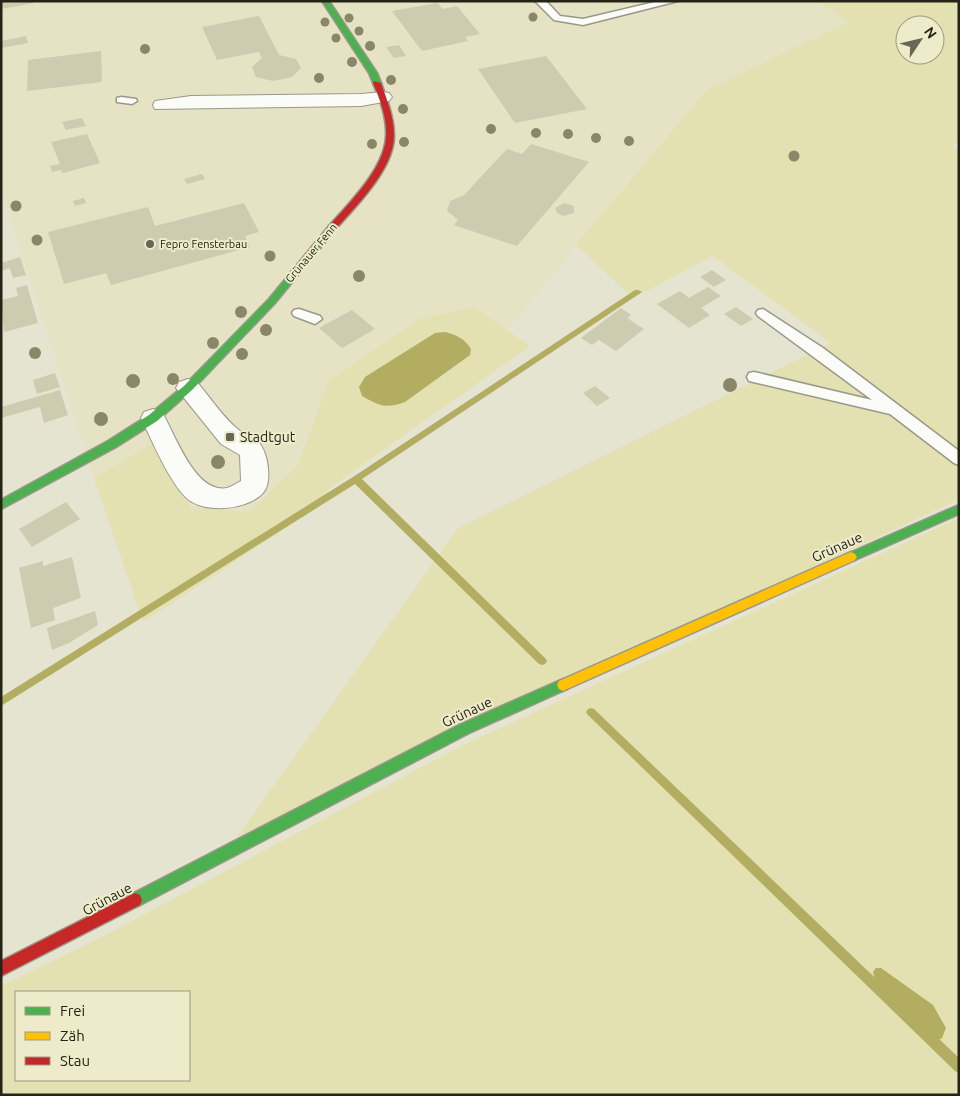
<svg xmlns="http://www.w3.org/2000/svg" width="960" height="1096" font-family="Ubuntu,sans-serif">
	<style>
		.built { fill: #e6e3c4 }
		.green { fill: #e3e0b2; fill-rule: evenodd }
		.water { fill: #b2ad61 }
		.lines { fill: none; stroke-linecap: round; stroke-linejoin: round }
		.stream { fill: #b2ad61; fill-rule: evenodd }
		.building { fill: #cdcbb0 }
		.lane-casing { stroke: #99988a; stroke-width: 3 }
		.street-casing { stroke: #99988a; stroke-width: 2 }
		.fast-casing { stroke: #99988a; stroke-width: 3 }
		.slow-casing { stroke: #99988a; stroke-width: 3 }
		.jam-casing { stroke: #99988a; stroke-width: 3 }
		.lane { fill: #fbfbf8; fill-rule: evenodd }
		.street { fill: #fbfbf8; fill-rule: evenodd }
		.fast { fill: #4caf50; fill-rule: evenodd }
		.slow { fill: #ffc107; fill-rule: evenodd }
		.jam { fill: #c62828; fill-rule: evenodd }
		.tree { fill: #898768 }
		.poi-dot { fill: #686757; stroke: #edebc9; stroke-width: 2 }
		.labels { text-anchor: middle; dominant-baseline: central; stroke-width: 4; stroke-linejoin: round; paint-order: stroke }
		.far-poi-label { font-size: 11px; fill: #242316; stroke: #edebc9; text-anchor: start }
		.far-street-label { font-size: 11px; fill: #242316; stroke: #edebc9 }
		.poi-label { font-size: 14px; fill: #242316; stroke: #edebc9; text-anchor: start }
		.street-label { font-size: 14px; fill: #242316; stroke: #edebc9 }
	</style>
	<rect width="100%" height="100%" fill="#e5e4d1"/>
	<path class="built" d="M1 1H816L851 20 707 90 507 330 474 307 329 381 296 466 249 512 191 508 153 444 94 478 1 192Z"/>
	<path class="green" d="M816 1H959V142L952 146 959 151V499L237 837 458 528 831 343 713 256 633 298 576 245 707 90 850 21ZM905 25H935V55H905Z
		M474 307 530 346 331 487 312 511 143 622 94 478 153 443 191 508 249 512 297 466 329 381 419 319Z
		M959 518V1095H1V986L100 938 461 746ZM16 992H189V1080H16Z"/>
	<path class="water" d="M445 332C457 335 465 339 471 349L470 355 405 402C385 409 380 406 362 396L359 387 365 377 435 333Z
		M876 968H881L933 1005 946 1028 942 1038 934 1043 878 990 873 972Z"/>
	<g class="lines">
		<path class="stream" d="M635 290H638L642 292 362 479 545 658 547 661 545 664 542 665 539 664 355 484 1 706V697L353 477Z
			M591 708 594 709 959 1058V1073L955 1071 588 715 586 712 588 709Z"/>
	</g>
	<path class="building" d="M1 1H34V3L1 9Z
		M437 3 443 9 457 6 480 34 465 37 468 41 422 51 392 11Z
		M259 16 279 55 296 59 301 68 292 77 273 81 256 77 252 67 262 58 259 52 217 60 202 27Z
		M26 36 28 43 1 48V41Z
		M399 45 406 56 394 58 386 47Z
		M101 51 102 82 27 91 28 60Z
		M546 56 587 109 515 123 478 69Z
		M82 118 86 126 66 130 62 122Z
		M87 134 100 163 63 173 61 170 52 172 50 166 60 164 51 142Z
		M531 144 589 162 517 246 454 225 458 220 447 211 450 201 464 195 507 149 522 154Z
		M202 174 205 179 187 184 184 179Z
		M84 198 86 203 75 206 73 201Z
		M244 203 259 232 245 236 250 247 111 285 106 273 64 284 48 232 148 207 155 226Z
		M564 203 574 206V213L563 216 557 213 555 208Z
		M20 257 26 275 13 278 10 268 1 271V263Z
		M712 270 726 280 714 287 700 277Z
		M27 285 38 323 4 332 1 300 18 296 16 288Z
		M708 287 721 296 701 308 710 315 689 328 657 304 680 291 689 298Z
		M736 307 753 319 741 326 724 314Z
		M621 308 631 315 627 318 644 329 616 351 599 340 592 345 581 338Z
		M352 310 375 329 342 348 319 328Z
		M55 373 60 387 37 394 33 380Z
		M595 386 610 398 597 406 583 393Z
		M60 390 68 415 44 423 40 407 1 418V407Z
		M66 502 80 519 32 547 19 529Z
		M72 557 81 598 53 608 55 620 31 628 19 568 43 561V566Z
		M95 611 98 625 69 643 52 650 47 628Z"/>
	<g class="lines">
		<g class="lane-casing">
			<path id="lane" d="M535 1H546L560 16 583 19 659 1H678L583 25 554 20Z
				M121 97 136 99 137 101 132 104 117 102V98Z
				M299 309 320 316 322 319 315 324 294 316 292 313 294 310Z
				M763 309 823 348 959 451V465L954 463 890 414 749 381 747 377 749 373 754 372 872 400 758 316 756 313 758 310Z"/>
		</g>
		<g class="street-casing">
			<path id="street" d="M383 92 389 93 392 97 389 101 361 106 155 109 153 105 155 101 191 96 361 94Z
				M188 379 197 382C210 397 223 418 240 431 248 437 259 438 263 449 268 459 272 483 263 493 248 509 211 513 192 502 173 492 151 438 141 418L144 412 153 409 162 412C175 434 195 494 227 488 231 487 237 483 241 481L240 455 221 444 176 388 179 382Z"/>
		</g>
		<g class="fast-casing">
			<path id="fast" d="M322 1H329L377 73 381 83 380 85H374L369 73Z
				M332 225 335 226V230L275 303 192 390 157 421 116 447 1 509V500L108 441 149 415 184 386 269 299 329 226Z
				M959 505V514L855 560H847L845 557 847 554Z
				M563 679 567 681 569 685 567 689 469 733 140 905 135 907 130 905 128 900 130 895 459 725Z"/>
		</g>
		<g class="slow-casing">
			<path id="slow" d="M851 552 855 554 857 557 855 560 567 689 563 691 559 689 557 685 559 681Z"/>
		</g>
		<g class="jam-casing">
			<path id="jam" d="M374 81 381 83C387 100 394 117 394 136 394 169 356 206 335 230H329V226C349 203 385 168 386 136 387 117 380 100 373 83Z
				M135 893 140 895 142 900 140 905 1 976V961Z"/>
		</g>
		<use href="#lane" class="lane"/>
		<use href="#street" class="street"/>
		<use href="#fast" class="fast"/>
		<use href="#slow" class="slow"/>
		<use href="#jam" class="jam"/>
	</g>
	<g class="tree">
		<circle cx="533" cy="17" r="4.5"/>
		<circle cx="349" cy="18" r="4.5"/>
		<circle cx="325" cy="22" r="4.5"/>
		<circle cx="359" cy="31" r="4.5"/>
		<circle cx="336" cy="38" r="4.5"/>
		<circle cx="370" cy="46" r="5"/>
		<circle cx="145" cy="49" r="5"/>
		<circle cx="352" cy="62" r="5"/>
		<circle cx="319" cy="78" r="5"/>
		<circle cx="391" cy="80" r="5"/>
		<circle cx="403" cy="109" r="5"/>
		<circle cx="491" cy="129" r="5"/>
		<circle cx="536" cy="133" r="5"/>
		<circle cx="568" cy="134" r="5"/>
		<circle cx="596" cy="138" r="5"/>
		<circle cx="629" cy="141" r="5"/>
		<circle cx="404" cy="142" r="5"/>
		<circle cx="372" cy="144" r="5"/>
		<circle cx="794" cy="156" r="5.5"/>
		<circle cx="16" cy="206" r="5.5"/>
		<circle cx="37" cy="240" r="5.5"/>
		<circle cx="270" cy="256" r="5.5"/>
		<circle cx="359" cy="276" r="6"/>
		<circle cx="241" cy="312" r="6"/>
		<circle cx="266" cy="330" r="6"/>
		<circle cx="213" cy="343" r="6"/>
		<circle cx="35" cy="353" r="6"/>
		<circle cx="242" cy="354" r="6"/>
		<circle cx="173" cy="379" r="6"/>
		<circle cx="133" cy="381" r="7"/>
		<circle cx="730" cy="385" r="7"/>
		<circle cx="101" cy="419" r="7"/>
		<circle cx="218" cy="462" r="7"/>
	</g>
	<g class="poi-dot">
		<circle cx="150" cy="244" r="5"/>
		<rect x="225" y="432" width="10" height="10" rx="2.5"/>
	</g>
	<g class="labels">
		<g class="far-poi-label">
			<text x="160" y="244">Fepro Fensterbau</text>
		</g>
		<g class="far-street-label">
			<text transform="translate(311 253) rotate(-50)">Grünauer Fenn</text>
		</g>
		<g class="poi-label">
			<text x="240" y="437">Stadtgut</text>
		</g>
		<g class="street-label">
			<text transform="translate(837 547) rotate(-24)">Grünaue</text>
			<text transform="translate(467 712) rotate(-25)">Grünaue</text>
			<text transform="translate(107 899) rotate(-28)">Grünaue</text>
		</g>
	</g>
	<rect width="960" height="1096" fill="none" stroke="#242316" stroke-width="5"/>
	<rect x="15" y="991" width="175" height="90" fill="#edebc9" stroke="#9d9b81"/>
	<rect x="25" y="1007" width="25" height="8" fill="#4caf50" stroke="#9d9b81"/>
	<text x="60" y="1016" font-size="15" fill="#242316">Frei</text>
	<rect x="25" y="1032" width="25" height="8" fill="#ffc107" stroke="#9d9b81"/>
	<text x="60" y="1041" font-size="15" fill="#242316">Zäh</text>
	<rect x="25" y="1057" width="25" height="8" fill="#c62828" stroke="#9d9b81"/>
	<text x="60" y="1066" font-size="15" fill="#242316">Stau</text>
	<g transform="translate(920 40) rotate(55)"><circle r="24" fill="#edebc9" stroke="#9d9b81"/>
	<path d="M0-4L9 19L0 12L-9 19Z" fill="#686757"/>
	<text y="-8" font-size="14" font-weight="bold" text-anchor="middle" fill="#242316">N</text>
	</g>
</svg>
